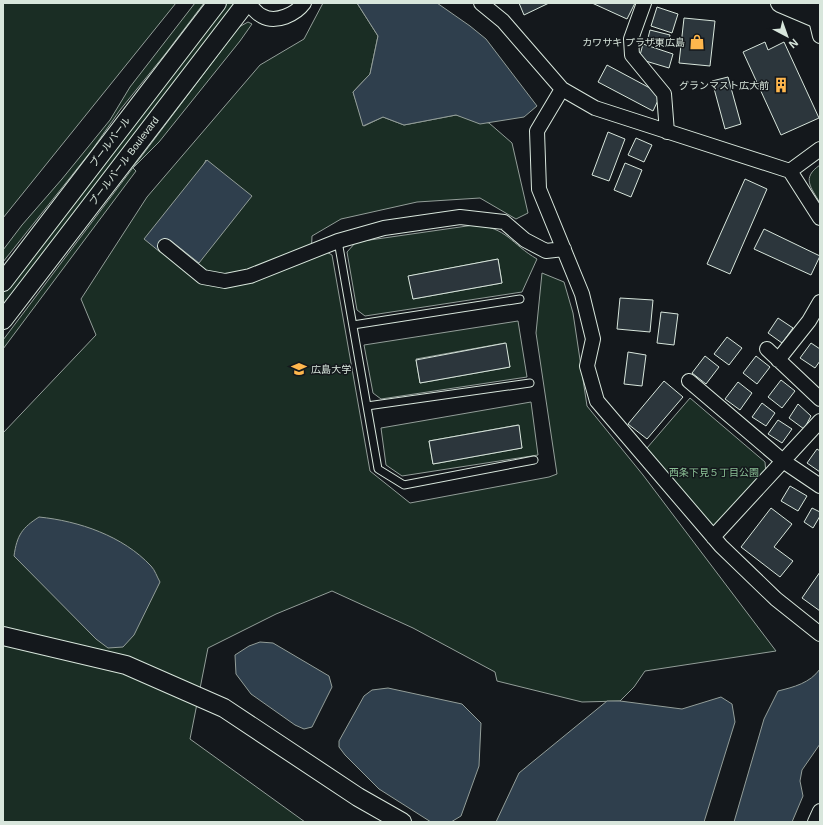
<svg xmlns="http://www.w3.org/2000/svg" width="823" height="825" font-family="Helvetica,'Noto Sans JP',sans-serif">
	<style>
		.green { fill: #1a2d24; stroke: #939e99; fill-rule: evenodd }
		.water { fill: #2f3f4d; stroke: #939e99 }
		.building { fill: #2c363c; stroke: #d8e6dc }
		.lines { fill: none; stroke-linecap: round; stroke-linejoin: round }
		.service-casing { stroke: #d8e6dc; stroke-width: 9 }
		.minor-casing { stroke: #d8e6dc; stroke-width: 16 }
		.tertiary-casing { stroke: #d8e6dc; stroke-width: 20 }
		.service { stroke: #14181c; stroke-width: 7 }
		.minor { stroke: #14181c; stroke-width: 14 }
		.tertiary { stroke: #14181c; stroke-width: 18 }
		.labels { text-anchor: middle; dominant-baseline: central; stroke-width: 3; stroke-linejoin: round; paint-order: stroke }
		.poi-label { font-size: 10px; fill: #d8e6dc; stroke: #14181c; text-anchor: end }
		.street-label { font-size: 10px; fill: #d8e6dc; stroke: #14181c }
		.park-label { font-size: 10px; fill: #8ac095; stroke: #14181c }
	</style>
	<rect width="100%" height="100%" fill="#14181c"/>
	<path class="green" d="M3 3H176L3 218Z
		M195 3H204L166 53 120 110 92 150 3 262V250L22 225 62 179 110 120 130 87Z
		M226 3H236L3 305V293L36 251 106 147Z
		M323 3H357L378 36 370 74 353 92 364 126 383 117 404 125 456 115 489 123 512 143 528 213 516 219 480 198 417 202 341 219 312 236 311 257 323 250 332 255 370 471 410 503 549 477 557 474 536 333 542 273 564 282 573 313 587 406 643 475 776 651 645 671 634 687 620 701 582 702 497 681 495 672 413 628 332 591 276 614 208 648 190 739 305 822H3V433L96 335 81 299 147 197 260 65 304 39ZM206 160 199 263 170 240 160 252Z
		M248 22 252 24 240 41 159 142 133 168 136 171 3 349V340L239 27Z
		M820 165V203C811 187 801 178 820 165Z
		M474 225C507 227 511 244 537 259L522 292 365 316 357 310 347 252 356 242ZM498 259 502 283 413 299 409 276Z
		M518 321 527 377 381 399 373 393 364 345ZM505 343 510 367 420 383 416 359Z
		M690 398 765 462 766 474 711 532 664 473 647 448Z
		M531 402 538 455 402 476 386 465 381 428ZM518 425 522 448 433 464 429 441Z"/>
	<path class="water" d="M357 3H437L470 26 486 39 537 106 524 117 480 124 456 115 404 125 383 117 363 126 353 92 370 74 378 36Z
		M207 160 252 196 199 263 170 240 160 252 144 239Z
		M39 517C79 521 123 536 151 566 155 570 157 577 160 582L134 635 123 647 108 648 96 639 14 556C17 535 22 528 39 517Z
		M260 642 273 643 329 676 332 687 312 727 304 729 295 725 251 694 236 674 235 655 249 646Z
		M820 669V744L802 770 800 781 803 796 792 822H734L764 719 778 691C794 687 810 683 820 669Z
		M388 688 462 704 481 723 479 766 461 816 451 822H431L379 789 345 755 339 747V741L364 696 372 690Z
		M721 697 732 704 735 722 704 822H496L519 773 607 701H620L682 709Z"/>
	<path class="building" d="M519 3H549L524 15Z
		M592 3H635L627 19Z
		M657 7 678 14 672 33 651 26Z
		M684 18 715 21 710 66 679 63Z
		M650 30 670 35 668 46 647 42Z
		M765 42 768 50 784 42 819 118 781 135 743 52Z
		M643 44 673 54 669 68 639 59Z
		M607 65 661 94 653 111 598 82Z
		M728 77 741 124 725 129 712 81Z
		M608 132 625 139 609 181 592 175Z
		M636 138 652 145 644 162 628 155Z
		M625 163 642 170 631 197 614 190Z
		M745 179 767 189 730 274 707 264Z
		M764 229 820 256 811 275 754 249Z
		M498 259 502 283 413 299 408 276Z
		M620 298 653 300 650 332 617 329Z
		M661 312 678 314 674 345 657 343Z
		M778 318 793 328 782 343 768 333Z
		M727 337 742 348 729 365 714 354Z
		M506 343 510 367 420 383 416 360Z
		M811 343 820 349V361L815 368 800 358Z
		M628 352 646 355 642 386 624 384Z
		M705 356 719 367 706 384 692 373Z
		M756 356 770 367 757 384 743 373Z
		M781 380 795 391 782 408 768 397Z
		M664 381 683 397 647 439 628 424Z
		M738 382 752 393 740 410 725 399Z
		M762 403 775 413 766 426 752 417Z
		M798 404 811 416 804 429 789 418Z
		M778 420 792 429 782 443 768 434Z
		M519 425 522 448 433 464 429 441Z
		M817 449 820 451V472L807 463Z
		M790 486 807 496 798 511 781 501Z
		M771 508 792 524 774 547 793 561 780 577 741 547Z
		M812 508 820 512V516L813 528 804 522Z
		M820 572V611L802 598Z"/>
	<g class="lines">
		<g class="service-casing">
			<path id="service" d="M338 241 378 469 404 485 534 460
				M353 325 520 299
				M367 406 530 383"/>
		</g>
		<g class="minor-casing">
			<path id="minor" d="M248 3C252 7 257 14 262 16 276 24 296 14 304 3
				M481 3 503 21 562 89 595 108 790 171 820 218
				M644 3 631 39 632 55 664 94 667 132
				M812 3 820 36
				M562 89 537 131 539 189 582 294 593 339 587 366 597 401 721 546 776 599 820 634
				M790 171 820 149
				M165 246 203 277 225 281 250 276 338 241 384 228 460 217 504 222 525 240 546 251 564 249
				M767 349 820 399
				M778 360 809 321 820 302
				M689 381 783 461 820 421
				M713 537 783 461 820 486
				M815 822 820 811"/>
		</g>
		<g class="tertiary-casing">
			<path id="tertiary" d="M780 3 820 20
				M3 282 217 3
				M3 320 246 3
				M3 636 126 665 224 708 358 797 402 822"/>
		</g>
		<use href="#service" class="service"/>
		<use href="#minor" class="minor"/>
		<use href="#tertiary" class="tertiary"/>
	</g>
	<defs>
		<g id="shop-bare" transform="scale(1.2)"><path d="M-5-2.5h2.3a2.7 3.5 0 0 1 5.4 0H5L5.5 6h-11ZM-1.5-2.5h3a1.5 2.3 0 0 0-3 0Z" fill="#ffb74d" stroke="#14181c" stroke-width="2.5" paint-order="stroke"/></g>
		<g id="building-bare" transform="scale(1.2)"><path d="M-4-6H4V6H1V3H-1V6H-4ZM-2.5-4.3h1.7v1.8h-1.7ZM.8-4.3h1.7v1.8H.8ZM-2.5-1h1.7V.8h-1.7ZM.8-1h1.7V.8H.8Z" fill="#ffb74d" stroke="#14181c" stroke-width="2.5" paint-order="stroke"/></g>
		<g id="university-bare" transform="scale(1.2)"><path d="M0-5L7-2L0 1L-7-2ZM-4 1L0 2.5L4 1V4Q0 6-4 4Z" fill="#ffb74d" stroke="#14181c" stroke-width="2.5" paint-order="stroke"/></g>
	</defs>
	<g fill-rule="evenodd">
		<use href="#shop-bare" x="697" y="42"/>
		<use href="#building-bare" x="781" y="85"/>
		<use href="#university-bare" x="299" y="369"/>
	</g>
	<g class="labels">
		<g class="poi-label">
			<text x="685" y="42">カワサキ プラザ東広島</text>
			<text x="769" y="85">グランマスト広大前</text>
			<text x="311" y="369" text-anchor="start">広島大学</text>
		</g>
		<g class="street-label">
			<text transform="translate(110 142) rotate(-53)">ブールバール</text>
			<text transform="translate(124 161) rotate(-53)">ブールバール Boulevard</text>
		</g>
		<g class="park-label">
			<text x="714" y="472">西条下見５丁目公園</text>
		</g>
	</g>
	<rect width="823" height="825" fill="none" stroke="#d8e6dc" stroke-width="8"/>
	<g transform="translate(787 36) rotate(139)" stroke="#14181c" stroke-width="3" paint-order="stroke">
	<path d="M0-3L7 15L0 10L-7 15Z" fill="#d8e6dc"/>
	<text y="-6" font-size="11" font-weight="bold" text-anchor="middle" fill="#d8e6dc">N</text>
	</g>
</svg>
